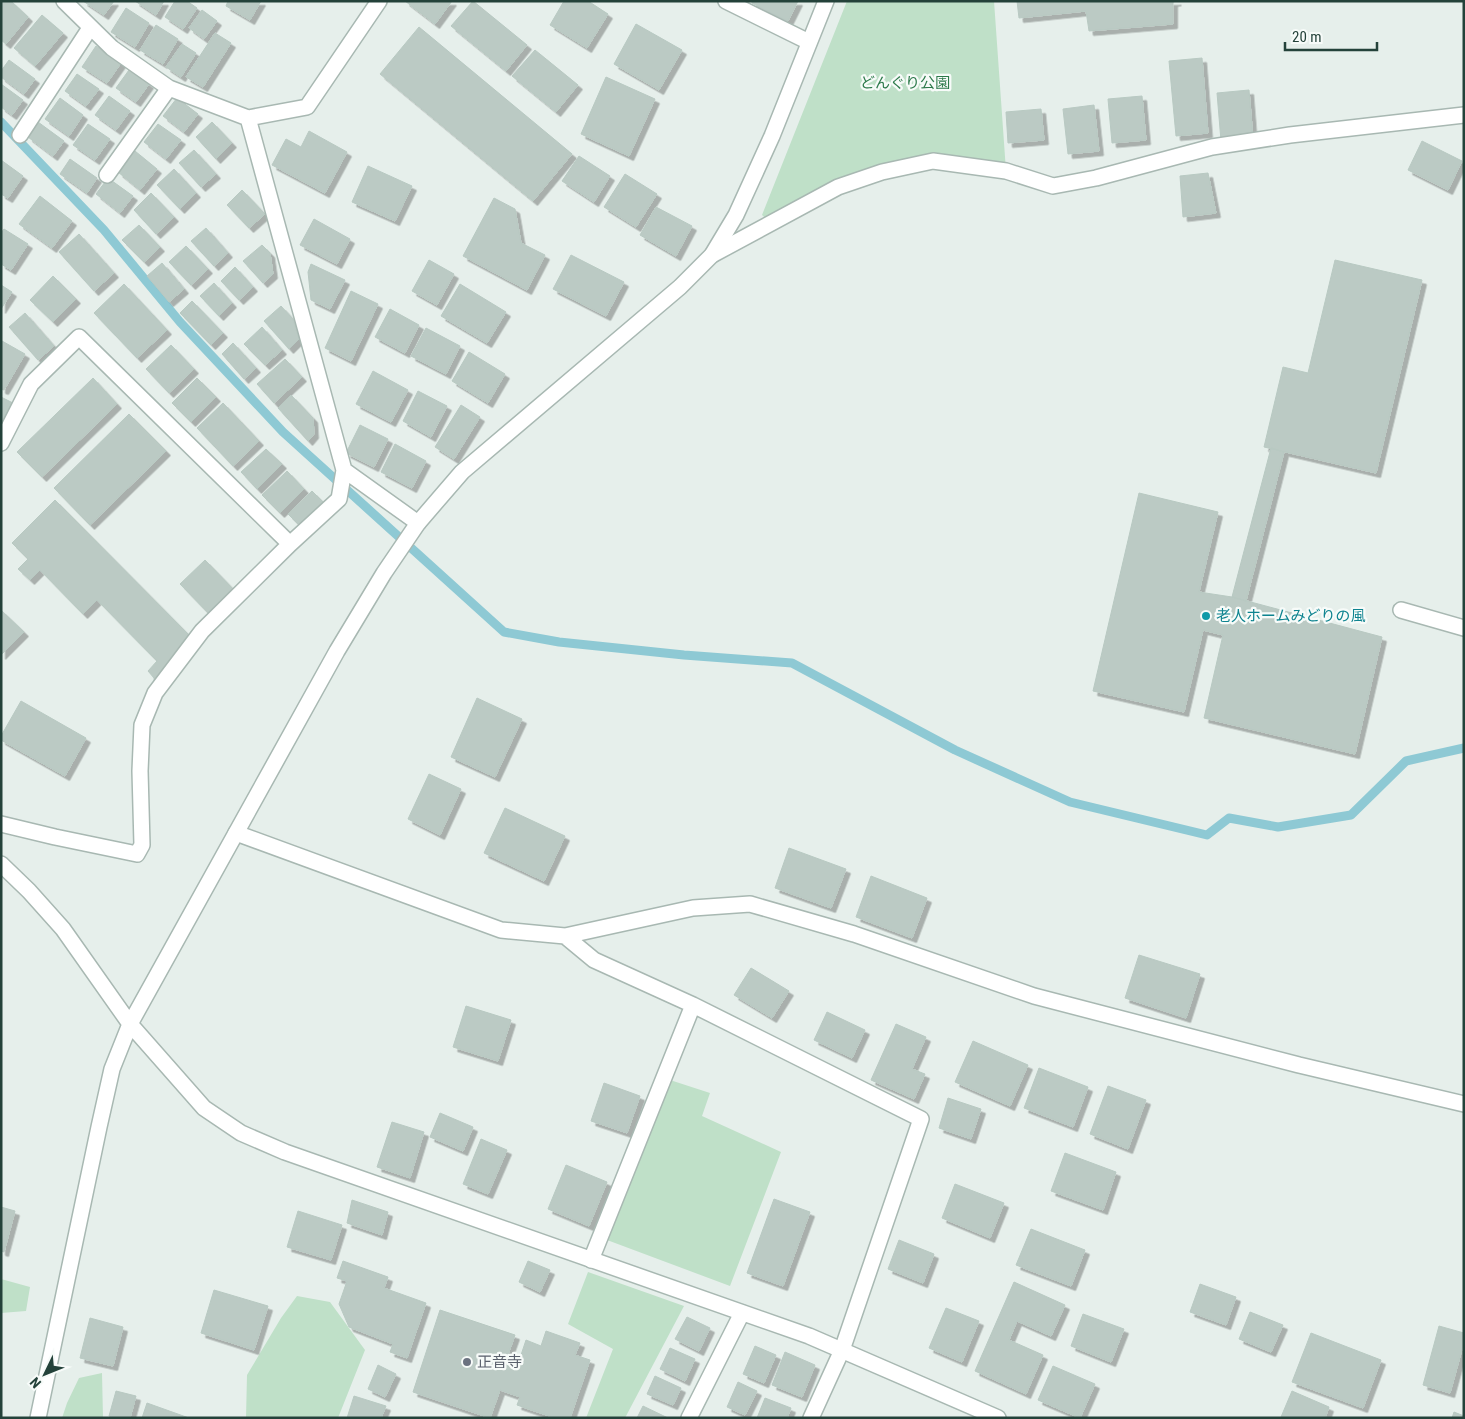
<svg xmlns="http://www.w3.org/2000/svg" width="1465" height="1419" font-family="'Roboto Condensed','Noto Sans JP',sans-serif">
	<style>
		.green { fill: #bfe0c8 }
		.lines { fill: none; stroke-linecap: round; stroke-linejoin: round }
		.stream { stroke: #8ec9d4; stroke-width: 9 }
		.building { fill: #bbcac4; stroke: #b8c9c2; filter: url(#shadow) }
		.minor-casing { stroke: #a8b8b2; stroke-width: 18 }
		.tertiary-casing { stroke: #a8b8b2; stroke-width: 18 }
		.minor { stroke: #fff; stroke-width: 15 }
		.tertiary { stroke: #fff; stroke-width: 15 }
		.culture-dot { fill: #0f9aa8; stroke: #f7fbf9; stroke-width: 2 }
		.worship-dot { fill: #6b7280; stroke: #f7fbf9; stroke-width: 2 }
		.labels { text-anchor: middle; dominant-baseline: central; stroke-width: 4.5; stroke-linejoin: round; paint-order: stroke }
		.park-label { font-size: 15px; fill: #2d7a4b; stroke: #f7fbf9 }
		.culture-label { font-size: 15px; fill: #0d838f; stroke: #f7fbf9; text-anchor: start }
		.worship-label { font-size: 15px; fill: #5b616d; stroke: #f7fbf9; text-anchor: start }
	</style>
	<defs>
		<filter id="shadow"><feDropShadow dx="4.5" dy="4.5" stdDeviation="0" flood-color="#0004"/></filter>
	</defs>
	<rect width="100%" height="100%" fill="#e6efeb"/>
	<path class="green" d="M847 1H994L1006 171 933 161 882 172 770 222 762 215Z
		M670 1080 710 1093 702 1116 781 1152 730 1286 607 1240Z
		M588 1272 684 1306 625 1418H586L613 1349 568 1324Z
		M1 1279 30 1287 26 1311 1 1313Z
		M297 1296 330 1302 365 1350 338 1418H246L247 1375 281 1318Z
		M102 1373 103 1418H62L67 1403 79 1378Z"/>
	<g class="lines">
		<path class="stream" d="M1 122 104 230 180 322 283 432 504 632 559 642 684 655 792 663 955 750 1070 802 1207 835 1229 818 1278 827 1351 815 1406 761 1464 748"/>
	</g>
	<path class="building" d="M1 1H11L28 17 6 44 1 40Z
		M83 1H114L104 15Z
		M135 1H164L156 15Z
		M175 1H187L197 8 183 29 165 17Z
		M228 1H261L250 20 226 6Z
		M405 1H452L435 24Z
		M473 1 527 45 506 71 451 26Z
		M564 1H588L608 14 587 48 550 25Z
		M752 1H798L788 21 752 3Z
		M1017 1H1177L1173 2V24L1089 31 1086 11 1019 18Z
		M126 8 149 23 135 47 111 32Z
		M202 10 217 21 204 39 189 28Z
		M42 15 63 33 35 66 14 48Z
		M636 24 682 50 659 90 614 64Z
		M156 25 178 39 163 64 140 50Z
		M419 27 572 154 533 201 380 74Z
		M215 33 231 43 203 87 186 77Z
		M182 44 196 53 181 77 166 67Z
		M96 46 121 63 107 83 82 67Z
		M535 50 578 85 556 112 512 76Z
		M1202 58 1208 133 1176 136 1169 61Z
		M9 60 35 79 24 94 1 77V71Z
		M129 70 149 84 136 102 116 88Z
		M77 74 99 89 86 106 65 91Z
		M606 77 655 99 629 156 581 134Z
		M1 84 23 100 12 115 1 107Z
		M1249 90 1253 139 1221 141 1217 93Z
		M109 96 130 111 116 130 95 115Z
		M1142 96 1146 140 1112 143 1108 99Z
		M60 98 83 115 69 136 45 119Z
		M177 98 198 114 184 132 163 116Z
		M1094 105 1099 151 1068 154 1063 109Z
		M1041 109 1044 140 1008 143 1006 112Z
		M38 122 64 141 53 156 28 137Z
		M212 122 232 143 216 159 196 137Z
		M88 124 110 139 95 160 73 145Z
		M158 124 181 140 166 159 144 142Z
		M309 131 347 152 325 193 272 165 286 139 301 147Z
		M1422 141 1462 161 1448 190 1408 170Z
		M194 150 216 174 201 187 179 163Z
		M135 151 157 169 140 190 118 172Z
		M579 156 610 176 594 202 562 181Z
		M70 159 97 178 87 193 60 174Z
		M1 160 23 176 8 198 1 194Z
		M368 166 412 186 395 221 352 202Z
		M174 169 196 193 180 209 157 185Z
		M1208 173 1216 213 1183 217 1180 176Z
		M625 174 657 194 636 227 604 207Z
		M108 178 133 196 120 213 96 194Z
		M242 190 265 214 249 228 227 205Z
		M151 193 174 217 156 234 134 210Z
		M40 196 72 221 52 248 19 224Z
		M494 198 515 209 521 243 545 255 527 290 463 256Z
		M656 207 692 226 676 256 640 235Z
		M314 219 350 239 337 264 300 245Z
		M139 225 160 247 144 262 122 240Z
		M206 228 228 253 214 266 191 241Z
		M4 229 28 244 11 270 1 264V233Z
		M79 234 114 273 94 291 59 252Z
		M262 245 270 253 273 274 263 283 243 261Z
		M186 246 208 269 191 285 169 262Z
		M571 255 624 282 606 316 553 289Z
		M429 260 454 274 437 305 412 291Z
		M1335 260 1422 280 1376 473 1264 447 1283 367 1308 373Z
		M162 263 184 289 169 302 147 276Z
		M311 264 345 280 330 309 311 300 308 272Z
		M235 267 253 287 239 300 221 281Z
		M53 276 76 299 53 322 30 300Z
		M214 283 232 303 219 316 200 296Z
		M124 284 167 330 137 358 94 313Z
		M460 284 506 312 487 343 441 316Z
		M1 285 12 292 1 309Z
		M351 291 378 304 351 361 325 348Z
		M192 301 223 333 211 345 180 313Z
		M281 306 293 319 299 339 289 349 264 321Z
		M390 309 419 325 405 353 375 337Z
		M25 313 54 346 38 360 9 327Z
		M262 327 282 350 265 365 244 344Z
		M426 328 460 346 446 374 411 356Z
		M2 341 25 354 4 390 1 389Z
		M233 343 256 368 244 379 222 354Z
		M171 345 194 369 169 393 146 369Z
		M469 352 505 374 488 403 452 381Z
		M285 359 302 377 274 403 257 384Z
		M373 371 408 390 391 422 356 404Z
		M93 378 117 404 42 477 17 452Z
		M197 378 216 397 191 422 172 403Z
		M418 391 447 406 431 437 403 421Z
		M291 395 313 418 314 434 308 441 278 408Z
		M1 397 13 403 1 424Z
		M223 403 259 441 233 466 197 428Z
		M461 405 480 417 454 459 435 447Z
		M129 414 166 451 90 525 54 488Z
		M360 425 388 439 374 467 346 453Z
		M395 444 426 461 412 488 381 472Z
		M1271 448 1284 452 1246 601 1232 597Z
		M266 449 282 464 257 489 241 472Z
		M287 471 304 489 280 513 262 495Z
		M312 491 327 506 303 529 288 514Z
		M1139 493 1218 512 1199 592 1232 597 1382 637 1355 754 1204 718 1223 635 1203 630 1184 712 1093 691Z
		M55 500 193 639 155 693 154 678 148 671 157 661 97 600 83 614 40 570 30 580 18 569 28 559 12 543Z
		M205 560 238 594 213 618 180 584Z
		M1 610 24 632 1 655Z
		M477 698 522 719 495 777 451 757Z
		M21 701 86 738 65 776 1 740V736Z
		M429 774 461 789 440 835 408 819Z
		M505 808 565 836 544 881 484 853Z
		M789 848 846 869 831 908 775 888Z
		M871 876 927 898 912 938 856 917Z
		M1139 955 1200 974 1186 1018 1125 998Z
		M751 968 789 991 772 1018 734 995Z
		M466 1006 511 1020 498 1061 453 1047Z
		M827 1012 865 1030 852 1058 814 1040Z
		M896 1024 926 1037 912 1069 925 1074 914 1099 871 1080Z
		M973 1041 1028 1065 1010 1106 955 1082Z
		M1039 1068 1088 1087 1073 1127 1024 1108Z
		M604 1083 640 1096 627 1133 591 1121Z
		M1108 1086 1146 1100 1128 1149 1090 1134Z
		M948 1098 981 1109 971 1139 939 1128Z
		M440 1113 473 1127 463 1151 430 1137Z
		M392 1122 424 1132 410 1178 377 1167Z
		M481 1139 507 1150 488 1194 463 1184Z
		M1065 1153 1116 1172 1103 1210 1051 1191Z
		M566 1165 607 1182 589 1226 548 1209Z
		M955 1184 1004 1203 990 1238 942 1218Z
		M774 1199 810 1212 783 1286 747 1273Z
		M352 1200 388 1212 382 1235 347 1223Z
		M1 1207 15 1211 4 1252 1 1251Z
		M298 1211 342 1225 331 1260 287 1247Z
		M1031 1229 1085 1250 1071 1286 1016 1265Z
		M899 1240 934 1254 923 1283 888 1269Z
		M343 1261 388 1277 384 1288 426 1303 407 1358 390 1352 393 1344 349 1327 339 1304 347 1281 337 1278Z
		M528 1261 550 1270 540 1292 519 1282Z
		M1014 1282 1065 1305 1051 1336 1017 1321 1009 1340 1043 1355 1026 1394 975 1371Z
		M1200 1284 1236 1297 1226 1325 1190 1312Z
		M214 1290 268 1306 254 1350 201 1333Z
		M946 1308 979 1321 962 1362 929 1348Z
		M440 1310 515 1335 506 1360 518 1364 526 1340 541 1346 546 1331 580 1343 575 1355 590 1360 570 1418H555L517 1405 520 1397 500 1390 490 1418 413 1392Z
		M1250 1312 1283 1325 1271 1352 1239 1339Z
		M1083 1314 1124 1329 1111 1362 1071 1346Z
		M687 1317 710 1328 699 1351 675 1339Z
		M90 1318 123 1327 113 1366 80 1358Z
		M1439 1326 1464 1333V1342L1450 1393 1423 1385Z
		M1311 1333 1381 1360 1363 1408 1292 1382Z
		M755 1346 776 1355 764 1383 743 1374Z
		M670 1348 695 1359 685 1381 660 1369Z
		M785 1352 815 1365 802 1397 772 1385Z
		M378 1365 396 1374 385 1397 368 1389Z
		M1053 1366 1095 1384 1080 1418 1038 1400Z
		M655 1376 681 1388 673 1405 647 1394Z
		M738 1382 757 1391 745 1415 727 1407Z
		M116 1391 136 1396 130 1418H115L109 1416Z
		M1292 1391 1329 1407 1325 1418 1281 1417Z
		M354 1396 386 1406 381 1418H347Z
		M765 1398 791 1408 787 1418H757Z
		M147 1403 189 1418H142Z
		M643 1406 668 1418H637Z
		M1454 1412 1464 1416V1418H1452Z"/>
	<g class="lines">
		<g class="minor-casing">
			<path id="minor" d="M64 1 112 48 169 88 248 118 344 470 418 523
				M726 1 809 42
				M248 118 307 107 379 1
				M20 135 90 28
				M107 175 169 88
				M712 255 838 187 882 172 933 161 1006 171 1053 186 1096 178 1212 147 1290 135 1464 115
				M1 443 31 384 79 337 290 544 339 499 344 470
				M1401 610 1464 628
				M1 824 55 837 137 854 142 845 140 771 142 725 155 693 202 631 290 544
				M236 833 501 930 565 936 693 908 750 904 854 934 1034 996 1299 1065 1464 1104
				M565 936 594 960 693 1005 591 1260
				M693 1005 921 1119 842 1350 811 1418
				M689 1418 742 1313"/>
		</g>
		<g class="tertiary-casing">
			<path id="tertiary" d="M1 864 29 891 63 929 130 1024 337 651 384 573 418 523 462 472 680 287 712 255 736 215 772 136 826 1
				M38 1418 99 1127 112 1069 130 1024 204 1108 241 1133 285 1152 809 1336 998 1418"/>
		</g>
		<use href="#minor" class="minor"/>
		<use href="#tertiary" class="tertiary"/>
	</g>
	<circle class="culture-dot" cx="1206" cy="616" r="5"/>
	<circle class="worship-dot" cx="467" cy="1362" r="5"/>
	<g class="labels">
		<g class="park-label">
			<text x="905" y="83">どんぐり公園</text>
		</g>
		<g class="culture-label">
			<text x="1216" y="616">老人ホームみどりの風</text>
		</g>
		<g class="worship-label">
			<text x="477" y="1362">正音寺</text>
		</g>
	</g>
	<rect width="1465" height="1419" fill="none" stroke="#24423a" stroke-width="5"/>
	<g transform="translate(45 1374) rotate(227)" stroke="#f7fbf9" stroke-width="4" paint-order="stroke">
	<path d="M0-4L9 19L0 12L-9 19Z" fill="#24423a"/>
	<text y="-8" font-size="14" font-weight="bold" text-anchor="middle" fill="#24423a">N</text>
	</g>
	<path d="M1285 42v8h92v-8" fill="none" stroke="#24423a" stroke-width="2.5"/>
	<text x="1292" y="42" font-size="15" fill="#24423a" stroke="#f7fbf9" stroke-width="4" paint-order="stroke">20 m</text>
</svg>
